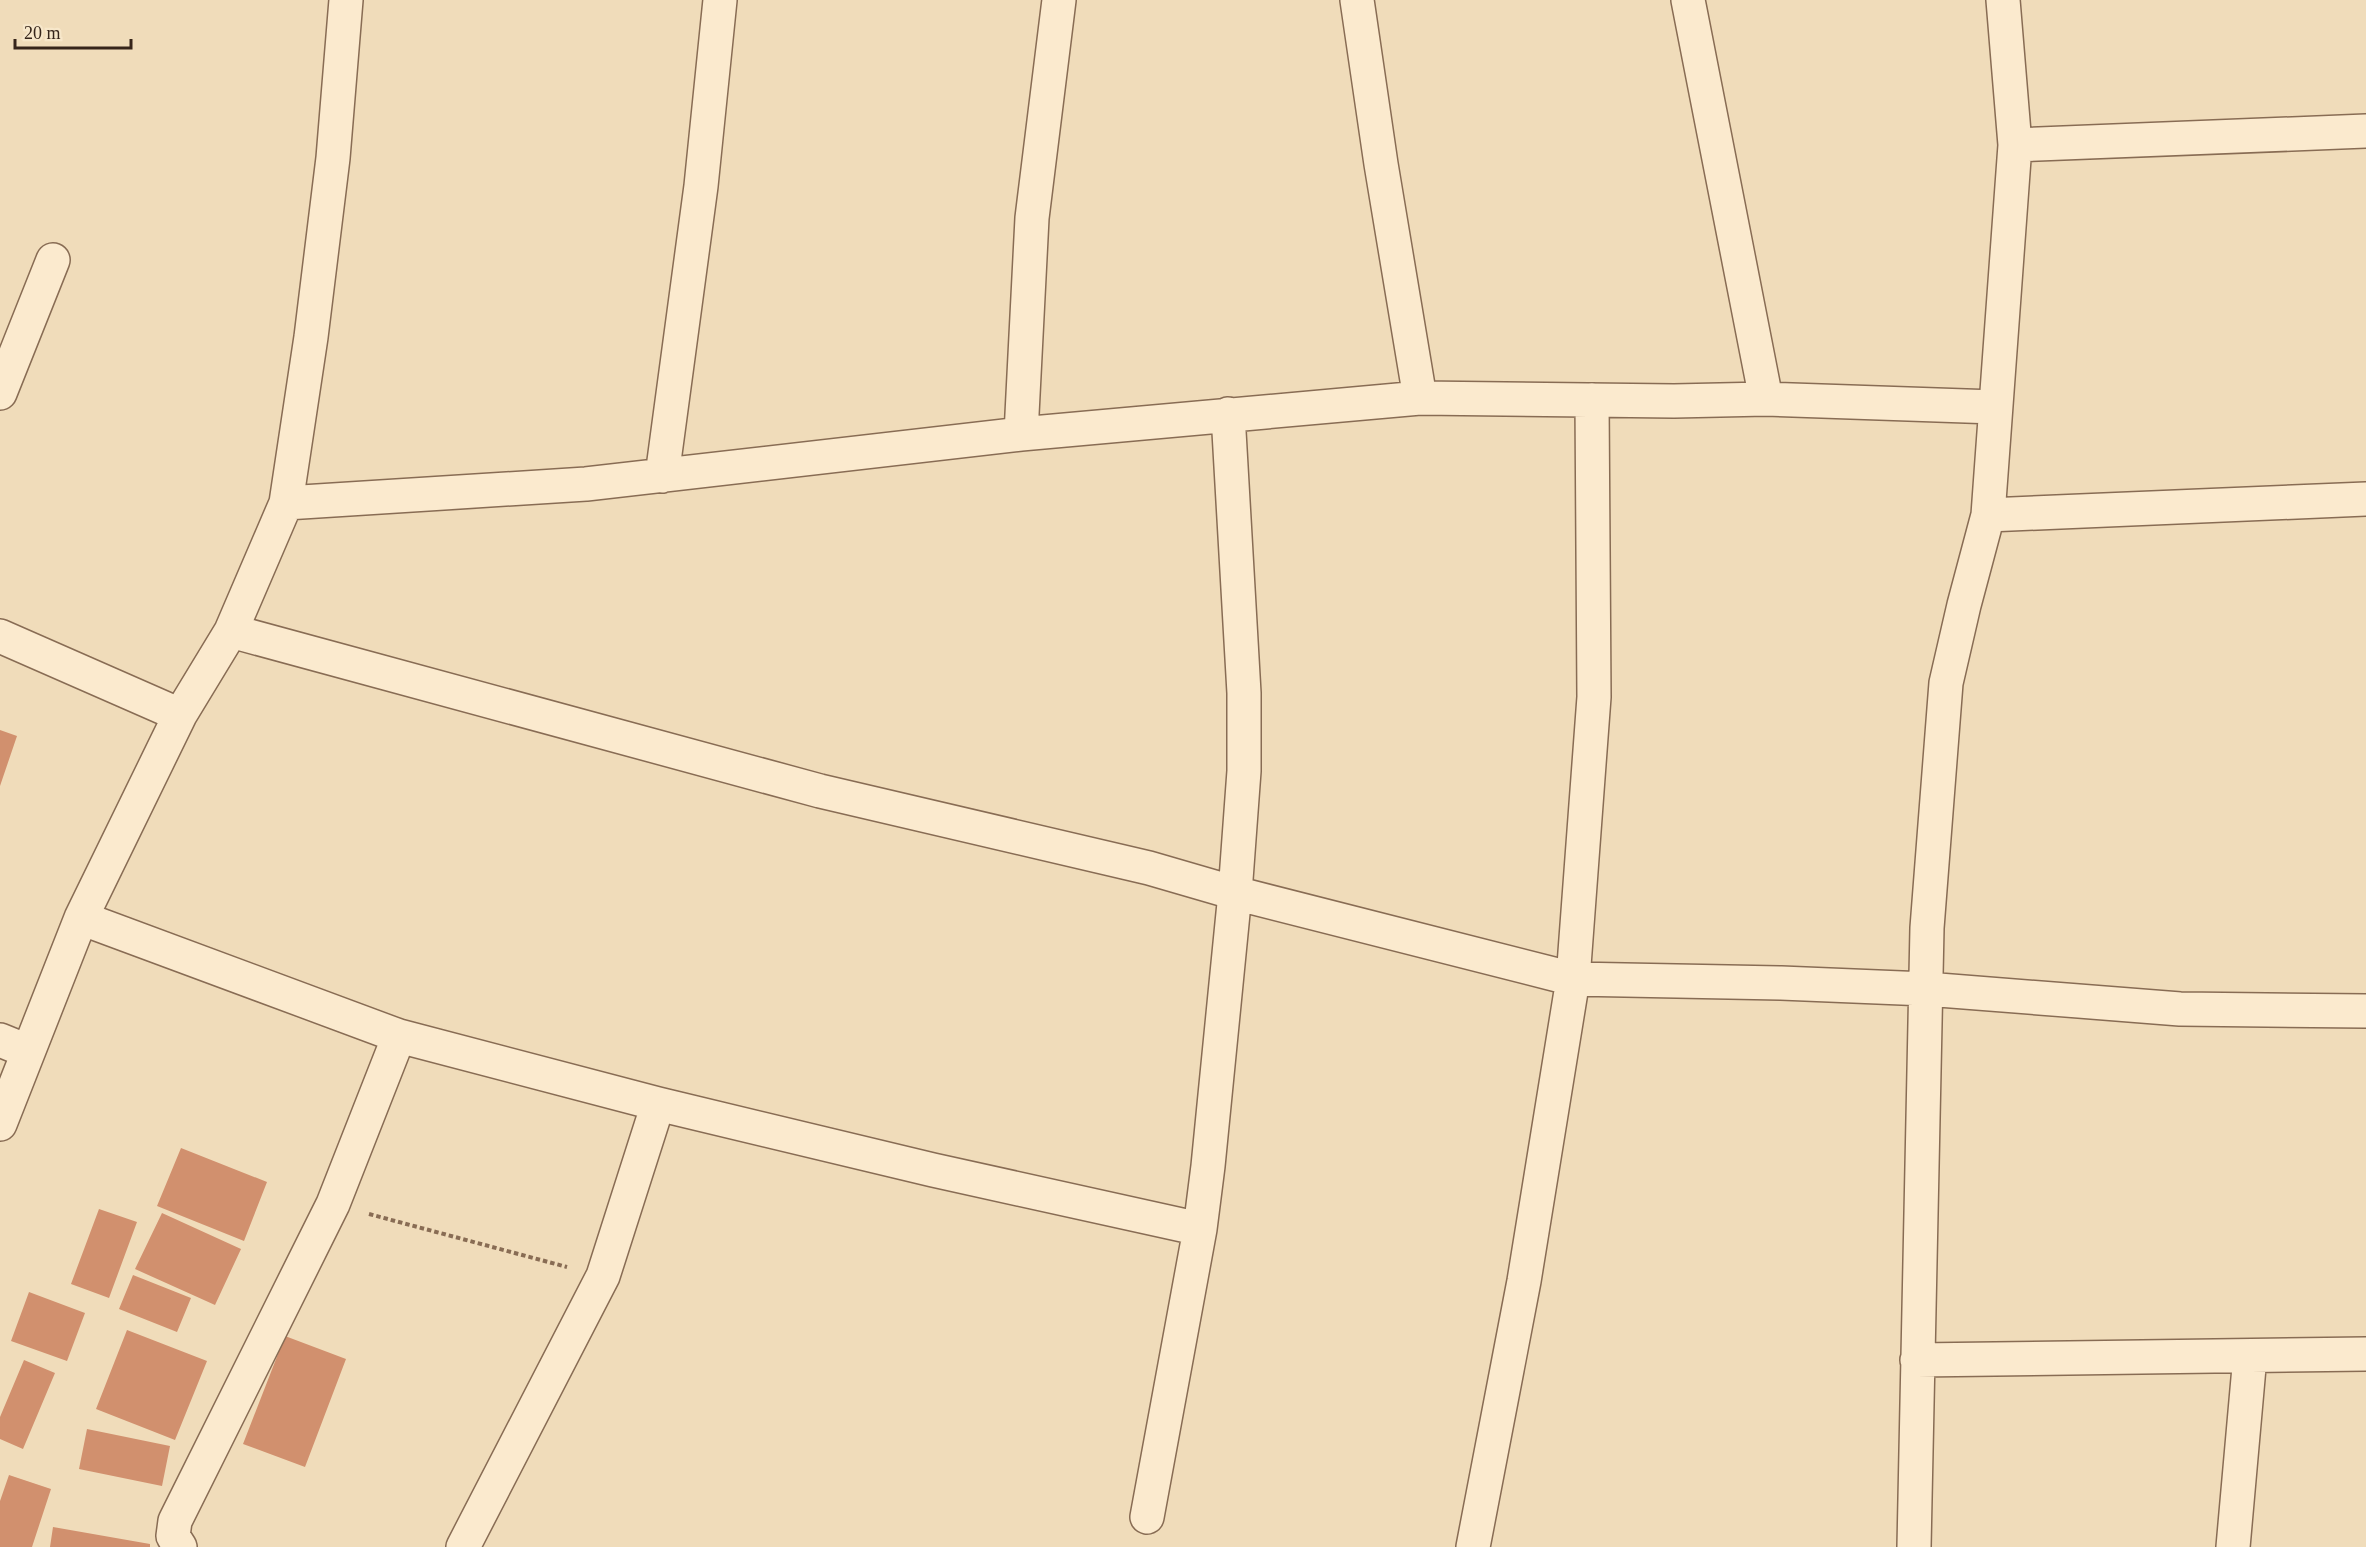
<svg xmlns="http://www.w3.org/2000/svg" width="2366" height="1547" font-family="'Times New Roman',serif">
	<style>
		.building { fill: #d1906e }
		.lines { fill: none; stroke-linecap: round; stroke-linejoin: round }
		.minor-casing { stroke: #886c54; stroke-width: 36 }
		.path { stroke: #886c54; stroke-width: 4; stroke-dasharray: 4.5 3; stroke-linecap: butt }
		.minor { stroke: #fbeace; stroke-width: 33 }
	</style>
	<rect width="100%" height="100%" fill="#f0dcba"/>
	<path class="building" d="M0 730 17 736 0 786Z
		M181 1148 267 1182 244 1241 157 1206Z
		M99 1209 137 1222 109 1298 71 1284Z
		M162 1213 241 1249 215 1305 135 1269Z
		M133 1275 191 1298 177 1332 119 1309Z
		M29 1292 85 1313 67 1361 11 1341Z
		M127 1330 207 1361 175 1440 96 1409Z
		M285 1336 346 1359 305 1467 243 1444Z
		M24 1360 55 1373 23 1449 0 1439V1417Z
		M87 1429 170 1446 162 1486 79 1469Z
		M9 1475 51 1489 32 1547H0V1501Z
		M53 1527 150 1544V1547H50Z"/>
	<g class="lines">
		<g class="minor-casing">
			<path id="minor" d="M1357 0 1381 164 1420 398
				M1688 0 1766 399
				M2015 145 2366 131
				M0 393 53 260
				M1021 434 1032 218 1059 0
				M662 476 701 186 720 0
				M286 503 586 484 1021 434 1420 398 1674 401 1766 399 1995 407
				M1988 515 2366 499
				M231 631 820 791 1149 868 1235 893 1573 979 1781 983 1926 989 2180 1009 2366 1011
				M0 636 180 715
				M81 918 399 1036 658 1104 933 1170 1200 1229
				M0 1040 27 1051
				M0 1124 81 918 180 715 231 631 286 503 311 337 333 158 346 0
				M1917 1360 2366 1354
				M1147 1517 1200 1229 1208 1166 1235 893 1244 771V693L1228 414
				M180 1547 173 1536 175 1521 333 1204 399 1036
				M463 1547 603 1276 658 1104
				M1473 1547 1524 1281 1573 979 1594 697 1592 400
				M1914 1547 1927 928 1946 683 1964 605 1988 515 2015 145 2003 0
				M2233 1547 2250 1356"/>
		</g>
		<path class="path" d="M369 1214 567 1267"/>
		<use href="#minor" class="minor"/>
	</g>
	<path d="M15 39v9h116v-9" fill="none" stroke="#36251a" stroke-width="3"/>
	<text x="24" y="39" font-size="18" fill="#36251a" stroke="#f7e7ca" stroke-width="4.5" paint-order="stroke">20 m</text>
</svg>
